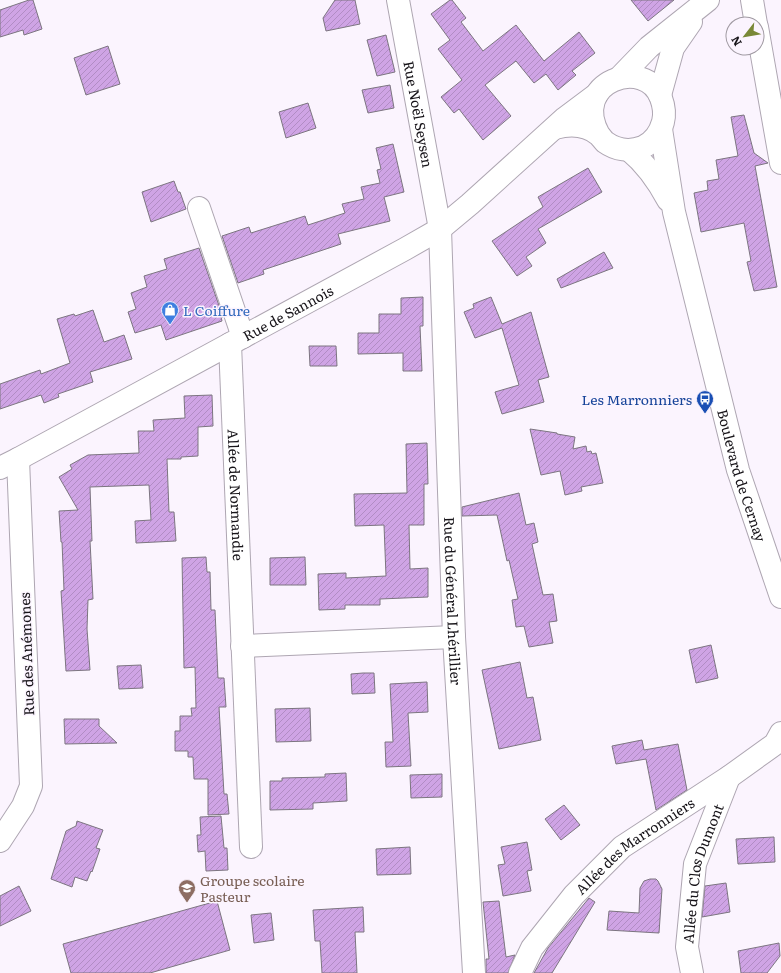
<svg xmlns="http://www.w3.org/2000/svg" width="781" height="973" font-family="Literata,serif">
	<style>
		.building { fill: url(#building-hatch); stroke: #7c7580 }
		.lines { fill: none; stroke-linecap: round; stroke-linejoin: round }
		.minor-casing { stroke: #aea6b2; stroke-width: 24 }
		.tertiary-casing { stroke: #aea6b2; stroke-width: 24 }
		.minor { stroke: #fff; stroke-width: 22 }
		.tertiary { stroke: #fff; stroke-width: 22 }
		.labels { text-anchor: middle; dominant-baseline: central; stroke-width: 3; stroke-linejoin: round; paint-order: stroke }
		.street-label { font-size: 14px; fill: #171419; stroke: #fbf4fe }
		.shop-label { font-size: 14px; fill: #366cbe; stroke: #fbf4fe; text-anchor: start }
		.transit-label { font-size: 14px; fill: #164399; stroke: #fbf4fe; text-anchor: end }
		.education-label { font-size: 14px; fill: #785e54; stroke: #fbf4fe; text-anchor: start }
	</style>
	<defs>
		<pattern id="building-hatch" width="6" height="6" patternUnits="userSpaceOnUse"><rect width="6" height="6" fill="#cfa4e5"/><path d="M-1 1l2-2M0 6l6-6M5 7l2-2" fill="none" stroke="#b18cc4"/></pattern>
	</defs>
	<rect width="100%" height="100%" fill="#fbf4fe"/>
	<path class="building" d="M29 0H33L42 29 24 35 23 30 0 37V10Z
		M335 0H355L360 24 326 31 323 18Z
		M450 0H452L466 18 461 22 483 51 516 25 544 61 579 32 595 53 572 71 576 75 558 90 546 74 534 83 516 61 485 85 511 116 483 140 459 109 454 113 441 97 462 80 438 49 450 40 431 14Z
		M631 0H674L648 21Z
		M386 35 395 72 377 76 367 40Z
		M108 46 120 84 86 95 74 58Z
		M390 85 394 108 368 113 362 90Z
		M308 103 316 128 286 138 279 112Z
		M744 115 754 153 768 163 755 166 777 287 754 291 747 262 751 261 744 223 701 232 694 193 708 190 707 181 719 179 716 160 738 156 731 117Z
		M393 144 404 192 384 197 390 221 338 234 341 244 263 270 264 274 238 283 222 236 249 227 251 233 305 216 308 225 345 213 342 204 364 199 361 187 380 183 377 170 381 169 376 148Z
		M588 168 602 192 538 229 546 243 526 257 532 266 517 276 492 241 543 207 538 197Z
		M174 181 178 192H180L186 209 151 222 142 192Z
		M199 248 223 317H221L222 321 166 340 161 325 135 333 128 312 136 309 131 293 147 287 144 276 167 269 164 259Z
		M604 252 613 268 561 288 557 279Z
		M423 297V326H420L422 371H403V353L358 354V333H379V314H401V298Z
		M491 297 502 324 531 312 549 377 538 380 544 402 502 414 495 392 519 385 502 328 475 338 464 312 474 308 473 304Z
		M93 310 104 342 124 335 132 359 90 372 93 382 58 394 59 397 44 403 41 395 0 409V384L40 370 41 374 70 363 57 319 74 314 75 316Z
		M309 346H336L337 366H310Z
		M212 395 213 426 198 427V456L181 457V459H167L169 512H174L176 541 136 543 135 521 151 520 149 485 90 487 92 541H90L93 599 88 600 87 629 90 670 66 671 61 591 64 590 62 542H61L59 511 78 510 59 477 72 469 70 465 88 455 139 453 138 431H154L153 420 185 418 184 396Z
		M530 429 557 433V434L575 437 573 449 586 446 587 452 591 451 592 454 596 453 603 483 581 487 582 491 565 495 560 471 541 475Z
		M427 443 428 484H424V525H409L410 569 428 568V597L380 599V605H345V609L319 610 318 574 346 573V578L386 576 384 525 355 526 354 494 407 493 406 444Z
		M519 493 526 525 534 523 538 542 532 544 543 595 553 594 557 621 549 622 553 643 529 647 524 626 516 627 512 600 518 599 509 560 507 561 497 515 462 516V507Z
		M206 557 207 572H210L211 610H215L218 678H224L226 707H219L224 794H227L229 814 208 815V779H194L193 757H188V751H175V731H180V716H192L191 708H196L195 667 184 668 182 558Z
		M305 557 306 585H270V558Z
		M711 645 718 678 696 683 689 650Z
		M520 662 527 698 533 697 541 740 499 749 482 670Z
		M141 665 143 688 119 689 117 666Z
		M363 673H374L375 693 352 694 351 674Z
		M427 682 428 712 408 713 411 766 386 767 385 742H393L390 684Z
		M310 708 311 741 276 742 275 709Z
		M64 719H99V726L117 743 65 744Z
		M642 740 644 750 678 744 687 790 656 810 646 759 616 764 612 746Z
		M346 773 347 801 313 803V809L270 810V781H282V778L325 777V774Z
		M442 774V797L411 798 410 775Z
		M564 805 580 825 561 840 545 819Z
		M221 816 224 848H227L228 870 206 871 205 851 198 852 197 835H201L200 817Z
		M77 821 103 830 96 848 100 849 92 872 91 871 87 881 75 877 72 887 51 879 66 831 76 826Z
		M774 837 775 862 738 864 736 839Z
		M527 842 532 870 527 871 531 891 503 896 498 865 505 864 501 847Z
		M410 847 411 874 377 875 376 849Z
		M650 879H656L658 881 662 889 659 933 607 930 609 911 639 913 640 888 644 881Z
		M726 883 730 912 702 917 705 886Z
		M19 886 31 911 0 926V896Z
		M589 898 595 902 552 973H534L548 948Z
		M217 901 230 950 150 973H71L63 944Z
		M499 901 506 957 515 955 508 973H486V959H489L483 902Z
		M363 907 364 932H355L357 973H322L320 941H315L313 910Z
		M271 913 274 940 254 943 251 915Z
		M779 943 780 956 767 973H741L738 951Z"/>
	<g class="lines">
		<g class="minor-casing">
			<g id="minor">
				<path id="s1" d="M398 0 440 229 454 637 474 973"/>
				<path d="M752 0 756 24"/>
				<path d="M757 27 781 163"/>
				<path d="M199 208 243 337"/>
				<path id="s2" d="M230 344 251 847"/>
				<path d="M242 646 454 637"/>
				<path d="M0 841 23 806 31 786 18 459"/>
				<path id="s3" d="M520 973 532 948 574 895 622 847 729 777 775 744 781 733"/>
				<path id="s4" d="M692 973 687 947 695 864 729 777"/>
			</g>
		</g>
		<g class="tertiary-casing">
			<g id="tertiary">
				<path d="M620 77 649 47 708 0"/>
				<path d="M660 95 673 48 691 22"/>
				<path d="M555 128C570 124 587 125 599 135 601 137 603 140 605 142 616 150 630 152 643 147 654 142 660 133 663 122 665 114 664 106 661 98 646 56 569 81 599 135"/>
				<path id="s5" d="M661 129 674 212 738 470 781 597"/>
				<path d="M629 150C646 164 658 181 668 200"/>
				<path id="s6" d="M0 468 18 459 405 249 440 229 470 204 565 118 597 94"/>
			</g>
		</g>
		<use href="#minor" class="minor"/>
		<use href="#tertiary" class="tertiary"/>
	</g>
	<defs>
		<g id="shop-pin" transform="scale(0.9)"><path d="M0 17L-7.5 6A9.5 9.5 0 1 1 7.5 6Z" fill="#3f7fe0" stroke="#fbf4fe"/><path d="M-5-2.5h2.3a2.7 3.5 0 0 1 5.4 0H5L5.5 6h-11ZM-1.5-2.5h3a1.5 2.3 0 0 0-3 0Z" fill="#fff"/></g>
		<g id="bus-pin" transform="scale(0.9)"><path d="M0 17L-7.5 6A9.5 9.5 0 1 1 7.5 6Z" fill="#1a4fb4" stroke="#fbf4fe"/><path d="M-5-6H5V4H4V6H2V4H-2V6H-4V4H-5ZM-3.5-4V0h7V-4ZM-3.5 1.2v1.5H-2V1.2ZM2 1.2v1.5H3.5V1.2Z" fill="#fff"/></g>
		<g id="school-pin" transform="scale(0.9)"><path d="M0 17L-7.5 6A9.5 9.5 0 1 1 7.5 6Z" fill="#8d6e63" stroke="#fbf4fe"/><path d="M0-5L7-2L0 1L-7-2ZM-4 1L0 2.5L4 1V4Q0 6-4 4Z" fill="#fff"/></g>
	</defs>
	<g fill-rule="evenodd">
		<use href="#shop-pin" x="170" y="310"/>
		<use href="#bus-pin" x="705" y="399"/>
		<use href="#school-pin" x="187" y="888"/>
	</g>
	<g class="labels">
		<g class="street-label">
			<text stroke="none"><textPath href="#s1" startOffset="116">Rue Noël Seysen</textPath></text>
			<text stroke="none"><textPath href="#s6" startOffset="327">Rue de Sannois</textPath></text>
			<text stroke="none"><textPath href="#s5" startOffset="356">Boulevard de Cernay</textPath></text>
			<text stroke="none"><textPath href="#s2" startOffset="151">Allée de Normandie</textPath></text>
			<text stroke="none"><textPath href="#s1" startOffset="605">Rue du Général Lhérillier</textPath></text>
			<text transform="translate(26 654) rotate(-92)">Rue des Anémones</text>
			<text stroke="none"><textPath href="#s3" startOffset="174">Allée des Marronniers</textPath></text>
			<text stroke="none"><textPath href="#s4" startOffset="102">Allée du Clos Dumont</textPath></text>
		</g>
		<g class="shop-label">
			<text x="183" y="310">L Coiffure</text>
		</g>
		<g class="transit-label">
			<text x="692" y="399">Les Marronniers</text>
		</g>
		<g class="education-label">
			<text x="200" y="880">Groupe scolaire<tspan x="200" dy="16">Pasteur</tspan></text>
		</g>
	</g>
	<g transform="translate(745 36) rotate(239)"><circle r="19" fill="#fbf4fe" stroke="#a09aa2"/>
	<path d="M0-3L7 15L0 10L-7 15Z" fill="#798837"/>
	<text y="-6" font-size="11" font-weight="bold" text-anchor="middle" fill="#171419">N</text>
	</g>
</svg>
